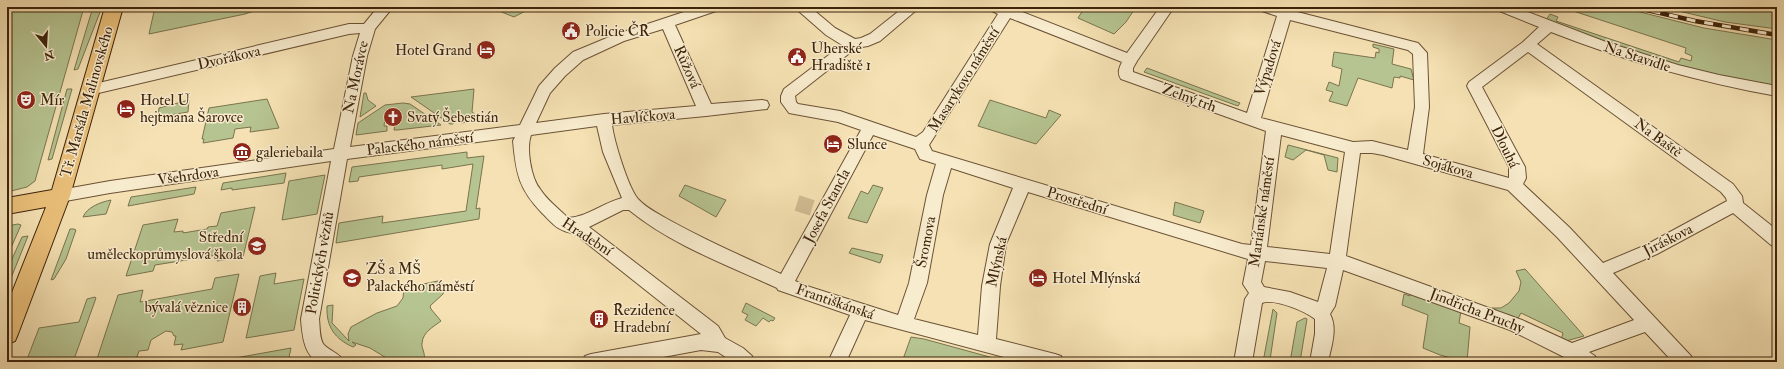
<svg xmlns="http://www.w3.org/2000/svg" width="1784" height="369" font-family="'IM FELL Double Pica',serif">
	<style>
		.green { fill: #b6c491; stroke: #7a744e }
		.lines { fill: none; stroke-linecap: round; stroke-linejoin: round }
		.minor-tunnel { stroke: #d0bb91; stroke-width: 16; stroke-dasharray: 16 8; stroke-linecap: butt }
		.minor-casing { stroke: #6b5235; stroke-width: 2 }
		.major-casing { stroke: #3d230b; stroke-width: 2 }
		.minor { fill: #f8ecce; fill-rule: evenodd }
		.major { fill: #eac07a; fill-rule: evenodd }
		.rail-casing { stroke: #3d230b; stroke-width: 4.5 }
		.rail { stroke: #f8ecce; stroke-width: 3; stroke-dasharray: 9; stroke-linecap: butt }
		.labels { text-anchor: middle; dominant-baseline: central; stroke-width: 3; stroke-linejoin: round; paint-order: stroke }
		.poi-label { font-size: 15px; fill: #3d230b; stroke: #f8ecce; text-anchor: start }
		.street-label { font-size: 15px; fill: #3d230b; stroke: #f8ecce }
	</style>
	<rect width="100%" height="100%" fill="#f5e1b3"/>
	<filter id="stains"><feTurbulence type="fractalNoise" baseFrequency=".005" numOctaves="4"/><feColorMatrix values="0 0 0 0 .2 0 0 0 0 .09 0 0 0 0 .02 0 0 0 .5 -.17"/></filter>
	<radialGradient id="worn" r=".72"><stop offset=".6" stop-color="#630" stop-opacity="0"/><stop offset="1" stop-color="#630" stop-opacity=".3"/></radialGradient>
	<path class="green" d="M7 7H84L35 181 27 187 7 192Z
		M93 7H102L78 69 74 70Z
		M155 7H266L245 14 149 34Z
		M489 7H533L514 17Z
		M1085 7H1136L1126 22 1114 34 1078 18Z
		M1561 7H1620L1704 28 1777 40V87L1699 72 1629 51 1546 20 1550 14 1558 17 1556 21 1679 62 1681 58 1691 61 1692 56 1685 53 1686 48Z
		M1662 7H1751L1777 13V29L1725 22Z
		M1373 44 1394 49 1392 64 1411 69 1414 80 1400 76V78L1394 77 1392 88 1358 78 1347 106 1329 101 1333 92 1326 90 1329 82 1339 86 1342 69 1332 66 1334 52 1375 58 1376 52 1379 53V49L1373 47Z
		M1147 68 1240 103 1238 106 1144 72Z
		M67 89H72L52 159 48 160Z
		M474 89 472 112 479 117 467 119V122L461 123V120L454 121 453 124H450L411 97Z
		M364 93H366L368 100 376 106 360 117Z
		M267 99 279 128 250 132 251 127 235 129 233 138 203 143 204 139H202L209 108Z
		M189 100 188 112 158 117 159 108Z
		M990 100 1046 118 1049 110 1061 115 1036 144 978 126Z
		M403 103 410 104 441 125 397 130H394L395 125 398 124 400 119 398 118 400 114 398 112C387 116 386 112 384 126H387V131L356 135 358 123 385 105Z
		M1288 145 1338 158 1337 172 1328 170 1324 155 1306 150 1293 160 1285 157Z
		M467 152V158L484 156 476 209 480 208 479 219 336 243 339 223 383 216 382 223 466 211 473 164 442 169V165L359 177 358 181 349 182 352 167Z
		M286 173 284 183 232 190V188L221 190 223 183Z
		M325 175 317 214 282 220 289 181Z
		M685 185 726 200 716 217 679 196Z
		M873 185 883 188 867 223 848 218 861 191 868 194Z
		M196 187 194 194 128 206 131 197Z
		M111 200 106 214 83 217C87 207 101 202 111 200Z
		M1175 202 1204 211 1200 223 1173 215Z
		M255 207 243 257 217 261 218 255 155 265 153 271 126 276 143 225 178 219 174 232 183 231V233L207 229 208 227 217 226 221 213Z
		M18 224 21 225 7 257V226Z
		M70 229H74L76 230 66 259 54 279 51 280Z
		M28 236 7 288V270L22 237Z
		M852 248 883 255 880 263 849 253Z
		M1525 269 1584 336 1566 341 1561 340 1563 333 1521 313 1517 320 1492 308H1501L1509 303 1519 291 1521 282 1516 271Z
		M276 273 274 284 304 279 294 330 246 338 260 276Z
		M239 274 223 342 181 350 183 344 174 345 176 336H174L172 332 166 331 151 340 148 350 139 351 137 357 112 362H96L118 295 143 290 140 302 212 289 215 278Z
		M438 281 443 284 445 288 443 294 430 306 431 309 441 321C433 327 423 332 422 343 421 349 426 352 424 362H393L370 348 352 342 356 345 353 347C335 339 326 327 327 306L333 305 332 323 349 341 348 334 351 327 377 313 397 306 403 298 404 288Z
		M1411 290 1461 311 1459 323 1470 327 1467 362 1440 355 1423 348 1428 315 1402 305 1404 294 1410 296Z
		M95 297 96 298 73 362H26L39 328 79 322 87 299Z
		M746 303 775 318 773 321 771 320 769 322 763 318 756 326 745 320 748 315 742 312Z
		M1273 309 1277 313 1270 360 1269 362H1263Z
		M1305 318 1307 319 1300 362H1290L1297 322Z
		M911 337 924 339 1008 362H902Z
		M291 348 288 362H213Z"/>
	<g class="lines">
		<path class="minor-tunnel" d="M797 203 816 209"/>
		<g class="minor-casing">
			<path id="minor" d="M378 7H393L375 29 367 56 350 147 520 125 539 86 555 68 573 52 614 35 699 7H721L719 10 675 25 711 104 762 100 767 101 769 105 767 109 706 116 612 125C614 141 628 187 638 199 647 209 661 215 671 221 707 241 744 257 781 274L861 130 838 122 789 113 781 102V96L784 89 842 45 826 35 794 7H810L835 28 855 39 861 38 870 34 904 7H920L880 41 868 46 856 48 795 96 796 102 798 104 840 111 916 137 923 132 998 14 990 10 988 7 1012 8 1127 53 1160 7H1174L1137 61 1133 68V72L1247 113 1277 16 1259 10 1257 7H1278L1418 43 1427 53 1429 107 1423 154 1509 178V167L1467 86 1469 82 1523 42 1539 27 1497 10 1495 7H1515L1606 42 1678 65 1719 75 1777 86V96C1699 82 1625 61 1551 32L1537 44 1733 184 1742 196 1743 203 1777 230V247L1771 245 1733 213 1657 254 1613 273 1691 356 1694 362H1673L1645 332 1589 352 1595 356 1598 362H1574L1510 330 1343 270 1335 306 1330 314C1338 329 1331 347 1328 362H1310L1315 334V319C1305 311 1274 298 1262 303L1252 362H1234L1245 299 1249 293 1243 284 1248 259 1028 192 1006 244 1000 286 996 339 1055 354 1061 356 1064 362H1023L865 320 846 362H828L850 315 778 290 777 288C727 265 672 245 629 210H623L589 227 718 326 725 338 743 348 752 356 755 362H733L718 352 701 350 636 362H582L585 356 591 354 701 334 575 234C557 230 555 226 542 213 519 189 516 174 513 141L515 137 347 159 319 319C320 327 319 339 324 345 331 352 340 353 344 362 337 362 329 363 322 362 304 360 302 333 301 319L331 161 110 193 60 202 54 200 52 196 54 192 60 190 110 181 334 149 353 56 360 33 349 34 90 95 85 94 83 90 85 86 90 85 349 24H364ZM1010 18 1122 62C1119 68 1117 73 1121 79L1266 131 1251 245 1242 244 932 151 929 145ZM1290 20 1408 50 1413 54 1415 107 1408 150 1372 141 1353 142 1261 118ZM663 29 696 106 604 114 536 123 550 93 565 76 583 60 624 41ZM1528 52 1721 192 1726 198 1727 201 1646 245 1603 263 1569 227 1523 184 1526 178 1525 167 1482 87ZM597 126 603 152 622 198C603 203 587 217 568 218 559 209 547 200 540 189 531 178 526 148 531 135ZM873 135 915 149 920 159 936 164 927 195 909 283 898 315 810 287 795 281ZM1281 135 1345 152 1330 254 1267 247ZM1360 153H1372L1383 155 1508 190 1557 237 1634 320 1572 343 1522 320 1346 256ZM951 168 1013 188 990 244 982 286 978 335 914 319 927 283 943 195ZM1265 261 1327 268 1318 302 1290 292 1264 287 1261 282Z"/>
		</g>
		<g class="major-casing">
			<path id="major" d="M105 7H123L70 196 18 334 15 341 7 344V305L46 207 7 214V198L52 190Z"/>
		</g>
		<use href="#minor" class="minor"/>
		<use href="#major" class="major"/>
		<g class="rail-casing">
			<path id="rail" d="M1634 7 1695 21 1777 35"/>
		</g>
		<use href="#rail" class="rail"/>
	</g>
	<defs>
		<g id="civic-disc" transform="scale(1)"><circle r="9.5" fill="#8f2418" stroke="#f8ecce"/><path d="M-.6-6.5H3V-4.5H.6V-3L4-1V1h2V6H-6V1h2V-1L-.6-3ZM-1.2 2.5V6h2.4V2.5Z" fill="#fff"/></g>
		<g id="hotel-disc" transform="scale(1)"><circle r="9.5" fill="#8f2418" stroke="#f8ecce"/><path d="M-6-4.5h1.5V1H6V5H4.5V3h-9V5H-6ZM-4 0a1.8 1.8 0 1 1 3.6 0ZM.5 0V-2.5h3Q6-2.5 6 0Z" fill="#fff"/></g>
		<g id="theatre-disc" transform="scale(1)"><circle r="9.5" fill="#8f2418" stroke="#f8ecce"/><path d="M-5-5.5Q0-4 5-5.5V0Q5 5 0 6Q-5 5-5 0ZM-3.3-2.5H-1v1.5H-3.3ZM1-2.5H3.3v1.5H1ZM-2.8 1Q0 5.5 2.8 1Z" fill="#fff"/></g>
		<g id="church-disc" transform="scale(1)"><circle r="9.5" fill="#8f2418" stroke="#f8ecce"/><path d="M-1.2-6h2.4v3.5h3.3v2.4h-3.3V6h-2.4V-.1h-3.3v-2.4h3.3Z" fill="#fff"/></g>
		<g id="museum-disc" transform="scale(1)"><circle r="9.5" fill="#8f2418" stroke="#f8ecce"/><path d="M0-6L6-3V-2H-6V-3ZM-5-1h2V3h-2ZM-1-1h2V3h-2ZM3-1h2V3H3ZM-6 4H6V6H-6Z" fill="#fff"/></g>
		<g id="school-disc" transform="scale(1)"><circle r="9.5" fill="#8f2418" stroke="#f8ecce"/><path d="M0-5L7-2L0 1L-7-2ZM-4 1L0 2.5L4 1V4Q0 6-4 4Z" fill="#fff"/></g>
		<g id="building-disc" transform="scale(1)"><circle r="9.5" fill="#8f2418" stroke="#f8ecce"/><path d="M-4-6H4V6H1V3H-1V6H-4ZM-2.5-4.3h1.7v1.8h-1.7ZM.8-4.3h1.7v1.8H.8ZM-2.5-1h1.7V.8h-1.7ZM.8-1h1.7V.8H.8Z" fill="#fff"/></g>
	</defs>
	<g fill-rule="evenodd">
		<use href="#civic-disc" x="571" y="31"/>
		<use href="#hotel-disc" x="486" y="50"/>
		<use href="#civic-disc" x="797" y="57"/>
		<use href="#theatre-disc" x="26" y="100"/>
		<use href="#hotel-disc" x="126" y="109"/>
		<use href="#church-disc" x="393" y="117"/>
		<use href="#hotel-disc" x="833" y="144"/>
		<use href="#museum-disc" x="242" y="152"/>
		<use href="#school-disc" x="257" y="246"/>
		<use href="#school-disc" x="352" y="278"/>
		<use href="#hotel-disc" x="1038" y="278"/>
		<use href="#building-disc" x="242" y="307"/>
		<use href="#building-disc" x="599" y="319"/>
	</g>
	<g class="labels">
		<g class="poi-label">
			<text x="585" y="31">Policie ČR</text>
			<text x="811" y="48">Uherské<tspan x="811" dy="17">Hradiště 1</tspan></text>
			<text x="472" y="50" text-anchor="end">Hotel Grand</text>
			<text x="40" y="100">Mír</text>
			<text x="140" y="100">Hotel U<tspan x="140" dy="17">hejtmana Šarovce</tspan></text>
			<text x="407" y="117">Svatý Šebestián</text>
			<text x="847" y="144">Slunce</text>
			<text x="256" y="152">galeriebaila</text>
			<text x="243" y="237" text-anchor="end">Střední<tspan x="243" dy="17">uměleckoprůmyslová škola</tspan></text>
			<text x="366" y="269">ZŠ a MŠ<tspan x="366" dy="17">Palackého náměstí</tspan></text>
			<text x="1052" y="278">Hotel Mlýnská</text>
			<text x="228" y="307" text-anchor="end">bývalá věznice</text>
			<text x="613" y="310">Rezidence<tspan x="613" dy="17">Hradební</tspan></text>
		</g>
		<g class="street-label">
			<text transform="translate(1637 57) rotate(18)">Na Stavidle</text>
			<text transform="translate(229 58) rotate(-13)">Dvořákova</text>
			<text transform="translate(687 67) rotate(66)">Růžová</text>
			<text transform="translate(1268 68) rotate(-72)">Výpadová</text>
			<text transform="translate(356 77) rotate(-78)">Na Morávce</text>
			<text transform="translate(964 80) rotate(-58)">Masarykovo náměstí</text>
			<text transform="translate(1189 98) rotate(20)">Zelný trh</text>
			<text transform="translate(87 102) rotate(-74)">Tř. Maršála Malinovského</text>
			<text transform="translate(643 117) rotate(-5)">Havlíčkova</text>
			<text transform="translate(1658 138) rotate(36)">Na Baště</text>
			<text transform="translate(420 144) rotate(-7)">Palackého náměstí</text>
			<text transform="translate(1505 147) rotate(64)">Dlouhá</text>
			<text transform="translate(1448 167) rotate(16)">Sojákova</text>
			<text transform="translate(188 176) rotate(-8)">Všehrdova</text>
			<text transform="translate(1077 201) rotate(17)">Prostřední</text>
			<text transform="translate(827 206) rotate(-62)">Josefa Stancla</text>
			<text transform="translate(1262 212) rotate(-82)">Mariánské náměstí</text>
			<text transform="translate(587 237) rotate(33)">Hradební</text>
			<text transform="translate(1668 240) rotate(-27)">Jiráskova</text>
			<text transform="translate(926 242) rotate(-79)">Šromova</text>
			<text transform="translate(997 262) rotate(-78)">Mlýnská</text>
			<text transform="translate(320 263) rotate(-80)">Politických vězňů</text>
			<text transform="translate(835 302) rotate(19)">Františkánská</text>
			<text transform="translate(1477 311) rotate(21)">Jindřicha Pruchy</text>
		</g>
	</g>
	<rect width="1784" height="369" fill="none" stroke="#f5e1b3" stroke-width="24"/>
	<rect x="8" y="8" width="1768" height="353" fill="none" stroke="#3d230b" stroke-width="2"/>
	<rect x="12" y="12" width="1760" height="345" fill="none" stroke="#3d230b"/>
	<g transform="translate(46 46) rotate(162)" stroke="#f8ecce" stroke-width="3" paint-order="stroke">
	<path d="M0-3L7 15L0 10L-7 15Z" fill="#3d230b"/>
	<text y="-6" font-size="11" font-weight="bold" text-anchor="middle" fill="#3d230b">N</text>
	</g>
	<rect width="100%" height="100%" filter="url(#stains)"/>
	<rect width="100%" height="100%" fill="url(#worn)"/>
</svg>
